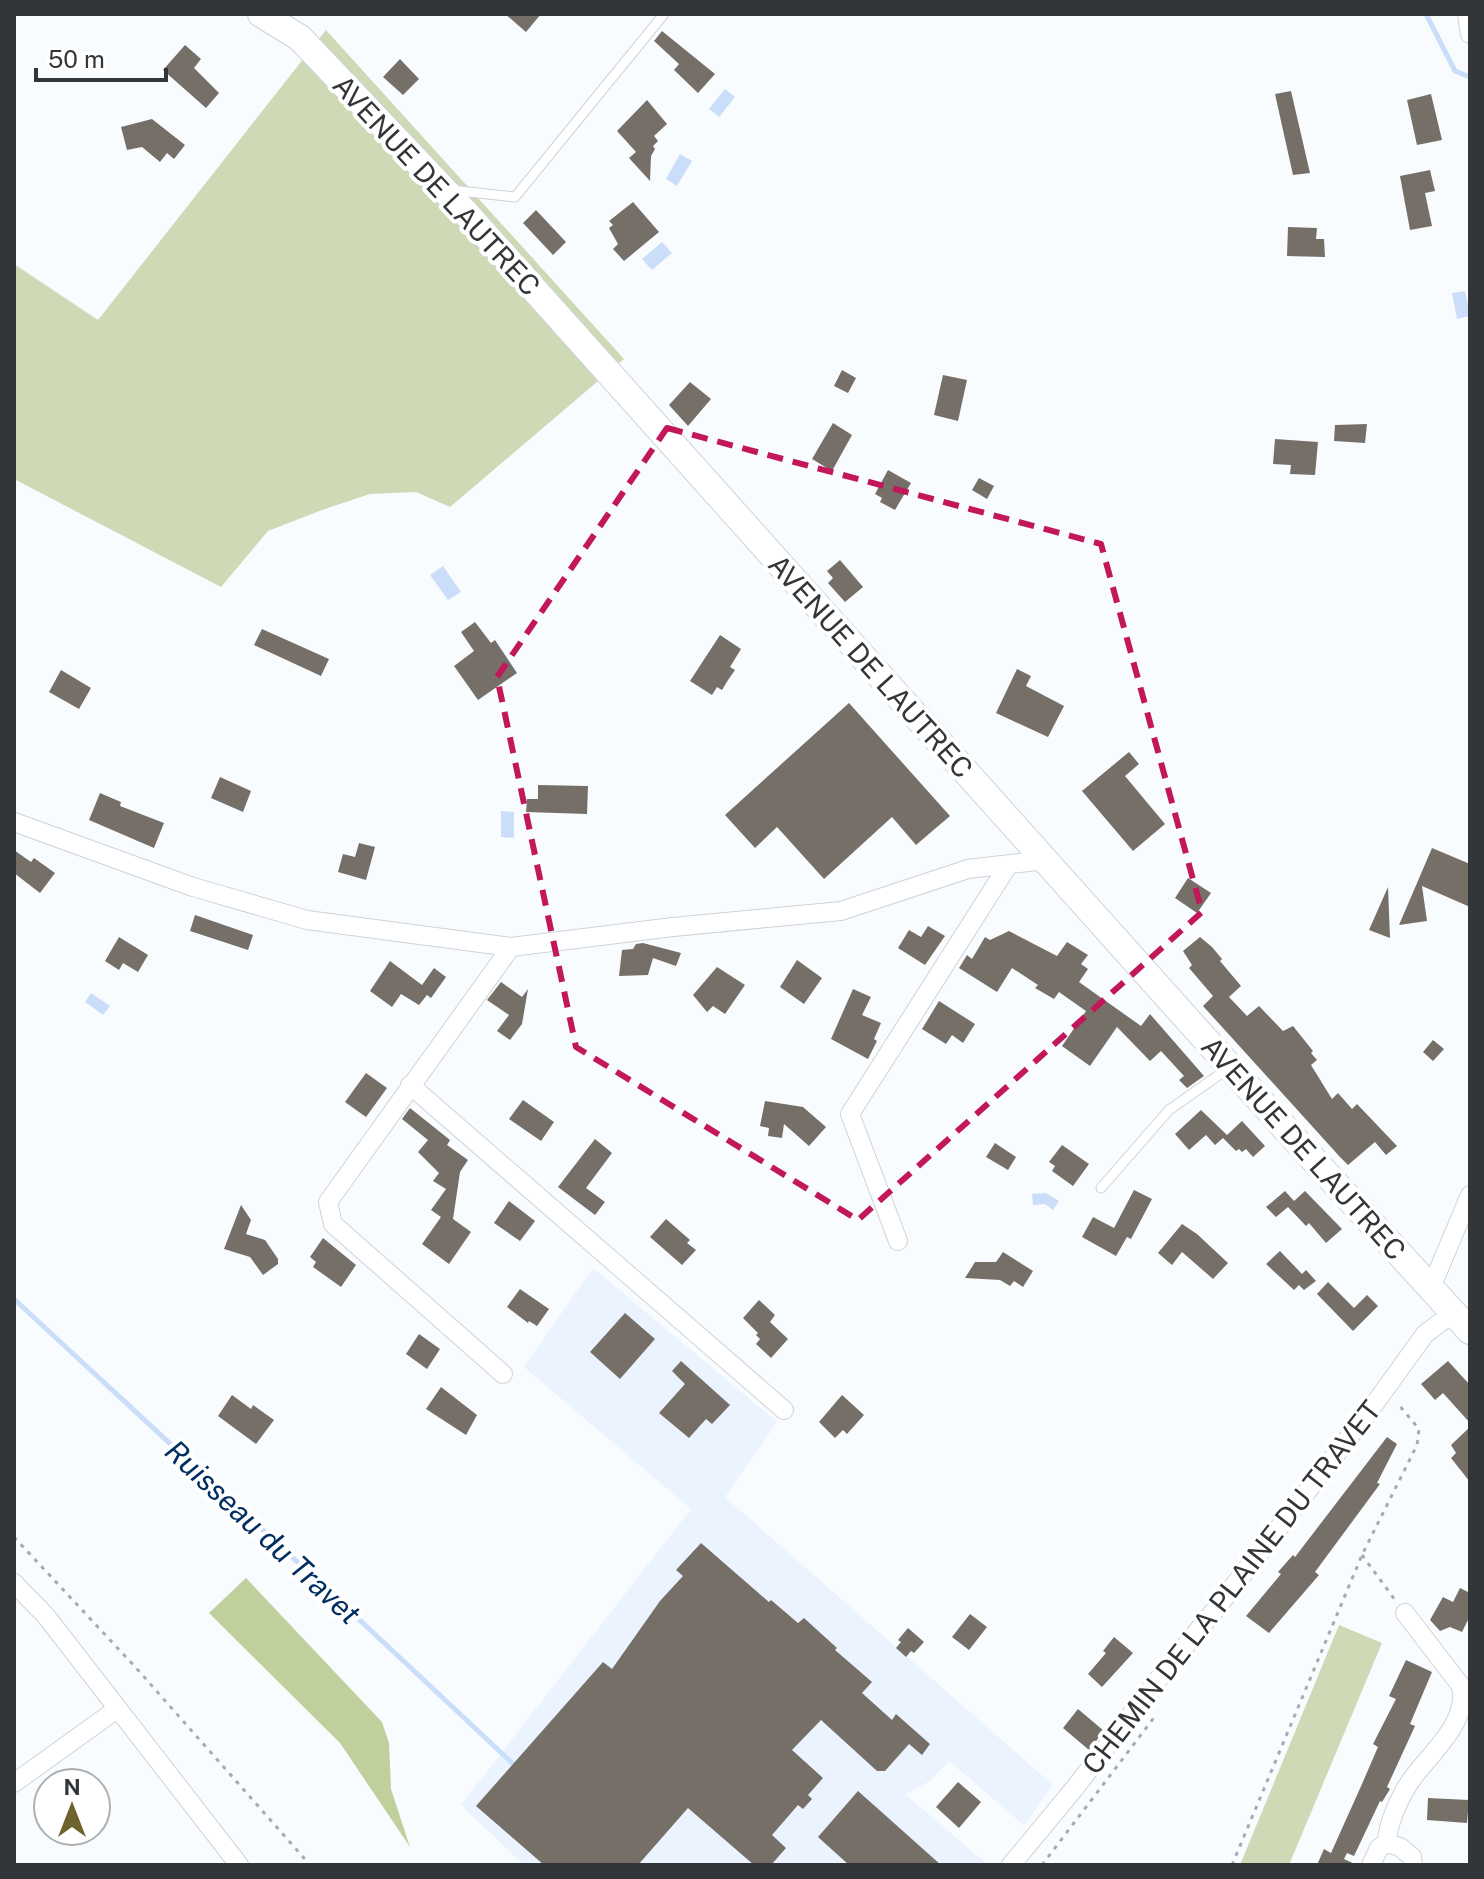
<svg xmlns="http://www.w3.org/2000/svg" width="1484" height="1879" font-family="'Public Sans',sans-serif">
	<style>
		.built { fill: #eaf3fe }
		.green { fill: #cedab5 }
		.forest { fill: #c0d09d }
		.water { fill: #cadef9 }
		.lines { fill: none; stroke-linecap: round; stroke-linejoin: round }
		.stream { stroke: #cadef9; stroke-width: 5 }
		.building { fill: #756f68 }
		.lane-casing { stroke: #cdd3da; stroke-width: 11 }
		.street-casing { stroke: #cdd3da; stroke-width: 20 }
		.secondary-casing { stroke: #cdd3da; stroke-width: 28 }
		.path { stroke: #a8abae; stroke-width: 3; stroke-dasharray: 4 6; stroke-linecap: butt }
		.lane { stroke: #fff; stroke-width: 9 }
		.street { stroke: #fff; stroke-width: 18 }
		.secondary { stroke: #fff; stroke-width: 26 }
		.marked { fill: none; stroke: #c2185b; stroke-width: 6; stroke-dasharray: 16 10; stroke-linejoin: round }
		.labels { text-anchor: middle; dominant-baseline: central; stroke-width: 8; stroke-linejoin: round; paint-order: stroke }
		.street-label { font-size: 28px; fill: #333639; stroke: #fff }
		.water-label { font-size: 30px; font-style: italic; fill: #002e61; stroke: #fff }
	</style>
	<rect width="100%" height="100%" fill="#f9fcff"/>
	<path class="built" d="M593 1268 777 1422 725 1497 1053 1785 1024 1825 949 1761 930 1781 905 1794 988 1865H524L461 1805 691 1509 524 1367Z"/>
	<path class="green" d="M326 30 624 359 450 507 416 492 370 494 322 510 268 531 221 587 14 479V264L98 320Z
		M1339 1625 1382 1643 1289 1865H1240Z"/>
	<path class="forest" d="M246 1578 382 1722 389 1743 391 1789 410 1847 340 1743 209 1613Z"/>
	<path class="water" d="M725 89 735 97 719 117 709 109Z
		M680 154 692 161 677 186 666 179Z
		M662 242 672 253 652 270 642 259Z
		M1465 291 1470 316 1457 319 1452 293Z
		M443 566 461 592 448 600 430 575Z
		M501 811 514 812V838L501 837Z
		M91 993 110 1006 103 1015 85 1002Z
		M1046 1193 1059 1201 1053 1210 1045 1204 1033 1205 1032 1194Z"/>
	<g class="lines">
		<path class="stream" d="M1426 14 1455 71 1470 77
			M14 1299C181 1454 348 1608 513 1764"/>
	</g>
	<path class="building" d="M505 14H541L526 32Z
		M662 31 715 74 698 93 674 70 679 64 654 41Z
		M185 45 201 59 194 68 219 93 206 108 163 70Z
		M400 59 419 79 403 95 383 77Z
		M1291 91 1310 173 1293 175 1275 94Z
		M1431 94 1442 140 1417 145 1407 100Z
		M647 100 667 124 654 136 658 141 653 146 655 149 651 156 650 181 629 158 636 152 617 131Z
		M152 119 185 145 174 159 167 153 160 162 142 147 127 150 121 127Z
		M1430 170 1435 191 1425 193 1432 226 1410 230 1400 176Z
		M633 202 659 232 624 261 613 249 618 244 609 228 613 225 609 221Z
		M536 210 566 242 553 255 523 223Z
		M1288 227 1317 228 1316 239H1324L1325 257 1287 256Z
		M842 370 856 378 848 393 834 386Z
		M943 375 967 380 958 421 934 415Z
		M690 382 711 399 688 426 669 405Z
		M833 423 852 435 832 471 812 459Z
		M1367 424 1365 443 1334 441 1335 425Z
		M1275 439 1318 442 1315 475 1290 474 1291 465 1273 464Z
		M888 470 911 483 895 510 880 502 882 498 875 494Z
		M979 478 994 486 987 499 972 490Z
		M840 560 863 587 845 602 828 583 833 578 827 571Z
		M475 622 491 643 495 640 517 673 478 700 454 666 474 651 461 632Z
		M262 629 329 659 321 676 254 645Z
		M720 635 741 649 730 667 735 670 728 680 722 690 717 687 712 695 690 681Z
		M1017 669 1031 676 1026 686 1064 706 1048 737 996 713Z
		M61 670 91 688 79 709 49 692Z
		M849 703 950 816 916 845 892 817 824 879 777 827 755 848 725 815Z
		M1129 752 1139 764 1125 776 1165 824 1133 851 1082 791Z
		M220 777 251 791 243 812 211 798Z
		M538 785 588 786 587 814 526 812 527 799H538Z
		M100 793 121 802 120 806 164 823 154 848 89 820Z
		M359 843 375 847 366 880 338 872 343 854 355 857Z
		M1432 848 1470 864V907L1422 886 1427 921 1399 925Z
		M14 850 31 862 34 858 55 873 40 893 14 873Z
		M1188 878 1211 893 1197 913 1175 898Z
		M1388 887 1390 938 1369 930Z
		M195 915 253 935 248 950 190 931Z
		M928 926 945 936 925 965 898 948 909 930 921 937Z
		M1009 931 1057 956 1067 942 1088 955 1081 964 1088 969 1079 982 1141 1026 1150 1014 1204 1076 1187 1088 1179 1080 1184 1076 1161 1051 1150 1061 1117 1027 1090 1066 1062 1046 1086 1011 1059 992 1054 999 1035 988 1038 985 1012 968 997 992 959 968 967 955 972 959 985 937 990 940Z
		M119 937 148 955 138 972 123 963 119 970 105 961Z
		M1200 937 1212 947 1222 959 1220 961 1241 986 1229 997 1247 1016 1259 1006 1283 1031 1293 1026 1313 1051 1311 1053 1317 1060 1311 1065 1332 1099 1338 1093 1352 1109 1357 1104 1397 1146 1386 1155 1375 1142 1348 1165 1340 1157 1203 1006 1213 996 1189 968 1192 965 1183 951Z
		M643 943 681 953 676 966 653 958 648 975 619 976 622 950 633 949 636 944Z
		M797 960 822 978 804 1004 780 987Z
		M390 961 422 985 434 968 446 977 431 998 427 995 419 1005 401 994 392 1007 370 991Z
		M717 967 745 985 725 1014 713 1006 707 1012 693 995Z
		M501 982 522 997 528 989 522 1024 510 1040 497 1031 509 1015 487 1000Z
		M853 989 871 997 862 1015 881 1023 874 1039 877 1041 868 1059 831 1039Z
		M939 1001 975 1024 963 1043 952 1035 946 1044 922 1029Z
		M1433 1040 1444 1049 1433 1061 1423 1052Z
		M366 1073 387 1088 366 1117 345 1102Z
		M523 1100 554 1122 541 1141 509 1119Z
		M765 1101 803 1107 826 1127 809 1146 784 1124 782 1138 768 1136 769 1128 760 1126Z
		M410 1108 450 1140 447 1145 468 1160 460 1172 453 1219 471 1232 449 1264 422 1244 441 1217 431 1210 446 1189 433 1181 439 1173 418 1152 428 1140 402 1119Z
		M1201 1110 1227 1135 1242 1121 1265 1146 1253 1157 1246 1149 1242 1152 1239 1149 1236 1151 1223 1138 1215 1145 1206 1135 1189 1150 1175 1134Z
		M595 1139 612 1153 586 1188 605 1202 595 1215 558 1187Z
		M995 1143 1016 1157 1008 1170 986 1157Z
		M1062 1145 1089 1164 1073 1186 1052 1171 1055 1166 1049 1162Z
		M1134 1190 1152 1199 1131 1239 1127 1237 1116 1256 1082 1237 1093 1217 1114 1228Z
		M1285 1191 1294 1201 1305 1191 1342 1229 1326 1243 1309 1223 1306 1226 1288 1207 1276 1217 1266 1207Z
		M509 1201 535 1221 520 1241 494 1223Z
		M241 1205 251 1220 246 1234 265 1240 278 1259V1264L263 1275 250 1257 224 1249Z
		M666 1219 690 1240 687 1243 696 1250 682 1265 650 1237Z
		M1182 1224 1197 1234 1228 1263 1213 1279 1182 1252 1172 1265 1158 1253Z
		M323 1238 356 1265 341 1287 313 1267 316 1262 310 1257Z
		M1280 1251 1302 1274 1306 1270 1316 1281 1304 1290 1299 1285 1294 1290 1266 1264Z
		M1003 1252 1033 1271 1023 1287 1014 1281 1010 1286 1000 1280 965 1278 975 1262H996Z
		M1328 1282 1354 1308 1367 1295 1378 1306 1353 1331 1317 1294Z
		M520 1289 549 1309 537 1326 529 1321 528 1323 507 1307Z
		M759 1300 775 1315 770 1322 788 1339 771 1358 756 1344 760 1339 756 1335 758 1333 743 1318Z
		M625 1313 655 1339 620 1379 590 1352Z
		M419 1334 440 1349 427 1369 406 1354Z
		M681 1361 730 1405 712 1424 706 1419 689 1438 659 1413 685 1384 672 1371Z
		M1448 1361 1470 1385V1423L1443 1393 1435 1400 1421 1384Z
		M441 1387 477 1415 466 1435 426 1409Z
		M232 1395 251 1409 253 1405 274 1420 256 1444 218 1416Z
		M842 1395 864 1415 847 1434 843 1430 835 1438 819 1422Z
		M1470 1427V1482L1451 1458 1456 1453 1451 1445Z
		M1387 1437 1397 1444 1377 1483 1380 1484 1315 1572 1319 1575 1269 1633 1246 1616 1281 1574 1278 1572 1293 1555 1295 1557Z
		M701 1543 769 1602 771 1600 798 1623 804 1618 837 1648 835 1650 872 1682 862 1693 892 1720 896 1714 930 1744 922 1755 909 1744 885 1771H877L821 1720 792 1750 823 1778 808 1795 812 1799 803 1809 798 1805 772 1835 786 1848 771 1865H754L688 1808 638 1865H544L476 1806 603 1662 612 1669 660 1601 683 1576 676 1570Z
		M1460 1588 1470 1593V1616L1462 1632 1450 1627 1440 1631 1430 1620 1443 1597 1453 1602Z
		M970 1614 987 1627 969 1650 952 1637Z
		M908 1628 924 1642 914 1653 911 1651 906 1657 896 1648 901 1642 898 1640Z
		M1114 1637 1133 1653 1102 1687 1088 1674 1106 1653 1103 1651Z
		M1406 1660 1432 1672 1410 1724 1415 1726 1387 1787 1390 1789 1382 1802 1380 1801 1354 1856 1347 1853 1344 1859 1357 1865H1317L1324 1849 1331 1853 1362 1784 1378 1747 1373 1744 1396 1699 1389 1696Z
		M1078 1709 1104 1731 1089 1750 1063 1728Z
		M958 1782 981 1802 959 1828 936 1807Z
		M858 1791 941 1865H849L818 1837Z
		M1428 1798 1469 1800 1467 1823 1427 1820Z"/>
	<g class="lines">
		<g class="lane-casing">
			<path id="lane" d="M451 190 515 197 664 14
				M1101 1188 1169 1110 1229 1068"/>
		</g>
		<g class="street-casing">
			<path id="street" d="M1467 14 1470 34
				M14 822 193 887 307 920 511 947 673 927 841 911 968 869 1045 860
				M410 1085 784 1410
				M898 1241 850 1114 1009 864
				M1428 1284 1436 1276 1470 1195
				M503 1374 333 1224 328 1202 511 947
				M14 1583 46 1616 239 1865
				M14 1783 117 1709
				M1387 1843 1400 1847 1412 1857 1413 1865
				M1011 1865 1074 1789 1167 1668 1215 1610 1368 1413 1425 1334 1453 1313
				M1371 1865 1379 1848 1387 1843C1387 1824 1401 1794 1412 1779 1431 1752 1469 1723 1461 1686L1405 1613"/>
		</g>
		<g class="secondary-casing">
			<path id="secondary" d="M261 14 300 38 464 211 1291 1135 1470 1331"/>
		</g>
		<path class="path" d="M14 1537 138 1670 310 1865
			M1362 1555 1395 1600
			M1042 1865 1156 1715
			M1232 1865 1362 1555 1417 1445 1419 1429 1398 1404"/>
		<use href="#lane" class="lane"/>
		<use href="#street" class="street"/>
		<use href="#secondary" class="secondary"/>
	</g>
	<path class="marked" d="M667 428 1101 544 1202 912 858 1220 576 1047 497 677Z"/>
	<g class="labels">
		<g class="street-label">
			<text transform="translate(437 185) rotate(47)">AVENUE DE LAUTREC</text>
			<text transform="translate(871 666) rotate(48)">AVENUE DE LAUTREC</text>
			<text transform="translate(1304 1148) rotate(48)">AVENUE DE LAUTREC</text>
			<text transform="translate(1231 1587) rotate(-52)">CHEMIN DE LA PLAINE DU TRAVET</text>
		</g>
		<g class="water-label">
			<text transform="translate(263 1532) rotate(43)">Ruisseau du Travet</text>
		</g>
	</g>
	<rect width="1484" height="1879" fill="none" stroke="#333639" stroke-width="32"/>
	<g transform="translate(72 1807)"><circle r="38" fill="#ffffff" stroke="#adafb0" stroke-width="2"/>
	<path d="M0-6L14 30L0 20L-14 30Z" fill="#6e622f"/>
	<text y="-12" font-size="22" font-weight="bold" text-anchor="middle" fill="#333639">N</text>
	</g>
	<path d="M36 68v12h130v-12" fill="none" stroke="#333639" stroke-width="4"/>
	<text x="48" y="68" font-size="24" fill="#333639" stroke="#ffffff" stroke-width="6" paint-order="stroke">50 m</text>
</svg>
